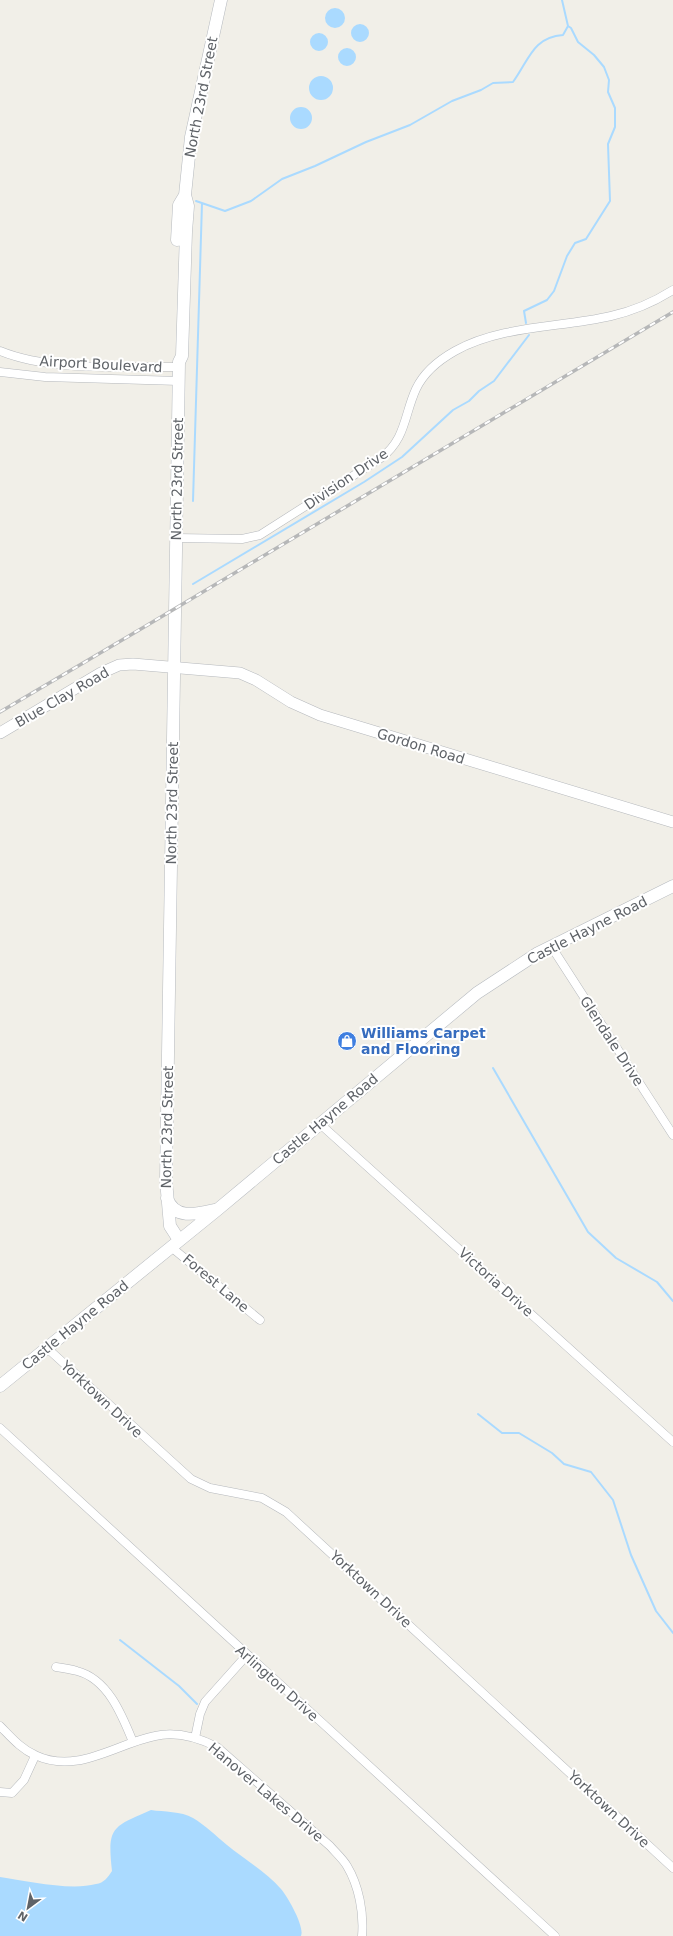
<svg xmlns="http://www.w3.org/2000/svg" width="673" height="1936" font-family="'DejaVu Sans',sans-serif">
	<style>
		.water { fill: #aadaff }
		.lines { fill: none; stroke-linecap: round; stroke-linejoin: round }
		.stream { stroke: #aadaff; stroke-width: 2 }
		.minor-casing { stroke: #b5b8bc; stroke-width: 9 }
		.tertiary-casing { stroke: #b5b8bc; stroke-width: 12 }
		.secondary-casing { stroke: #b6babf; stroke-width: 13 }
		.minor { stroke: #fff; stroke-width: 8 }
		.tertiary { stroke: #fff; stroke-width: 11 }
		.secondary { stroke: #fff; stroke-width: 12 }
		.rail-casing { stroke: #b6b7b8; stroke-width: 3.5 }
		.rail { stroke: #fff; stroke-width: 2; stroke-dasharray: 6; stroke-linecap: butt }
		.labels { text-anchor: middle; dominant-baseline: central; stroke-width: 4; stroke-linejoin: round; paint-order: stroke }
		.street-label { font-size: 14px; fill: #5f6368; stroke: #fff }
		.shop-label { font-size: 14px; font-weight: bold; fill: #366cbe; stroke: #fff; text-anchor: start }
	</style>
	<rect width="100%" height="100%" fill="#f1efe8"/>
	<path class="water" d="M325 18a10 10 0 1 1 20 0a10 10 0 1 1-20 0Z
		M351 33a9 9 0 1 1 18 0a9 9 0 1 1-18 0Z
		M310 42a9 9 0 1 1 18 0a9 9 0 1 1-18 0Z
		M338 57a9 9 0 1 1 18 0a9 9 0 1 1-18 0Z
		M309 88a12 12 0 1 1 24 0a12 12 0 1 1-24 0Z
		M290 118a11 11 0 1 1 22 0a11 11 0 1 1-22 0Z
		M151 1810C164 1812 181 1811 193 1818 205 1825 216 1836 227 1845 244 1859 266 1872 281 1889 288 1897 305 1927 301 1936H0V1877C26 1881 71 1891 96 1884 104 1883 108 1877 112 1871 107 1827 112 1827 151 1810Z"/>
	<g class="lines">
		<path class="stream" d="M196 201 225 211 251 201 282 179 315 166 366 142 410 125 452 101 481 90 493 83 513 82C529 60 533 37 563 35L568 26
			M526 323 524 311 547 300 554 291 567 256 575 243 586 239 610 201 608 144 615 127V108L608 92 609 80 604 67 594 55 578 42 571 28 568 26 562 0
			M193 501 202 203
			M193 584 364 482 402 457 453 410 469 401 479 391 494 381 529 335
			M493 1068 588 1232 616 1258 657 1282 673 1301
			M478 1414 502 1433H519L552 1453 564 1464 591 1472 613 1500 631 1555 656 1611 673 1633
			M120 1640 179 1686 197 1704"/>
		<g class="minor-casing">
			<path id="minor" d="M0 351C51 372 124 366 179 367
				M0 372 45 377 179 381
				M176 538 242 539 260 535 381 458C406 439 404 415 416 389 424 372 439 360 455 351 502 325 560 328 611 316 633 311 654 302 673 290
				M551 946 673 1135
				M319 1123 673 1442
				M171 1247 260 1320
				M47 1348 191 1479 210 1488 262 1498 286 1512 673 1868
				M0 1428 555 1936
				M56 1667C63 1668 70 1669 77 1671 108 1679 122 1715 133 1742
				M0 1726C11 1737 21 1749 35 1755 77 1775 115 1744 155 1736 177 1731 199 1738 217 1747L330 1846C336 1853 343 1859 347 1866 359 1886 364 1913 362 1936
				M195 1738 200 1714 205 1702 247 1655
				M0 1792 12 1793 24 1780 35 1756"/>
		</g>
		<g class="tertiary-casing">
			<path id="tertiary" d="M0 733 101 673 119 665 133 664 240 673 256 680 291 702 320 715 673 822"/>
		</g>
		<g class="secondary-casing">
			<path id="secondary" d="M177 240 179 205 185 195 191 137 221 0
				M167 1198C174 1220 197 1214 214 1210
				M179 1240 170 1226 166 1180 179 362 182 356 186 232 188 206 185 195
				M0 1386 217 1210 477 993 538 953 673 886"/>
		</g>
		<use href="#minor" class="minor"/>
		<use href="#tertiary" class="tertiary"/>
		<use href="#secondary" class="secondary"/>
		<g class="rail-casing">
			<path id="rail" d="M0 712C225 580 448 445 673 312"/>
		</g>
		<use href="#rail" class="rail"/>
	</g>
	<defs>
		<g id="shop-disc" transform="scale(1)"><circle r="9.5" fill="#3f7fe0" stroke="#fff"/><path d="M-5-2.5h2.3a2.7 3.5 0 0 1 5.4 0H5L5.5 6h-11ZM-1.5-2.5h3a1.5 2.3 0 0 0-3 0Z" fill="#fff"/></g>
	</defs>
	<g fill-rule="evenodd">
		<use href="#shop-disc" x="347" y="1041"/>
	</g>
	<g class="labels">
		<g class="street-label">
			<text transform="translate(201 97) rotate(-79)">North 23rd Street</text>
			<text transform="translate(101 364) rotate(3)">Airport Boulevard</text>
			<text transform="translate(177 479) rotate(-89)">North 23rd Street</text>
			<text transform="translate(346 479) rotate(-34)">Division Drive</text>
			<text transform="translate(62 697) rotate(-30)">Blue Clay Road</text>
			<text transform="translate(421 746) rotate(17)">Gordon Road</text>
			<text transform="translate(172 803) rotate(-89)">North 23rd Street</text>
			<text transform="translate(587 930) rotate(-27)">Castle Hayne Road</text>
			<text transform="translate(612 1041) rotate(57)">Glendale Drive</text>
			<text transform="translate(325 1119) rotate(-40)">Castle Hayne Road</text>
			<text transform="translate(167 1127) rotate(-89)">North 23rd Street</text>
			<text transform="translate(496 1282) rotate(42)">Victoria Drive</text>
			<text transform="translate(216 1283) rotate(40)">Forest Lane</text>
			<text transform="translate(75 1325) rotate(-39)">Castle Hayne Road</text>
			<text transform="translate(102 1399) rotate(43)">Yorktown Drive</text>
			<text transform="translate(371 1589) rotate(43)">Yorktown Drive</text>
			<text transform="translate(277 1683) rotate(42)">Arlington Drive</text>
			<text transform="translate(266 1792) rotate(40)">Hanover Lakes Drive</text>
			<text transform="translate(609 1809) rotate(43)">Yorktown Drive</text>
		</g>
		<g class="shop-label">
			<text x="361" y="1033">Williams Carpet<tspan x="361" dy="16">and Flooring</tspan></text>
		</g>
	</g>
	<g transform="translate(28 1908) rotate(212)" stroke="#ffffff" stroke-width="3" paint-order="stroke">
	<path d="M0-3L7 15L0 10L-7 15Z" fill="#5f6368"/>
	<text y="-6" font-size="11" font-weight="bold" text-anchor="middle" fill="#5f6368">N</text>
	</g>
</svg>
